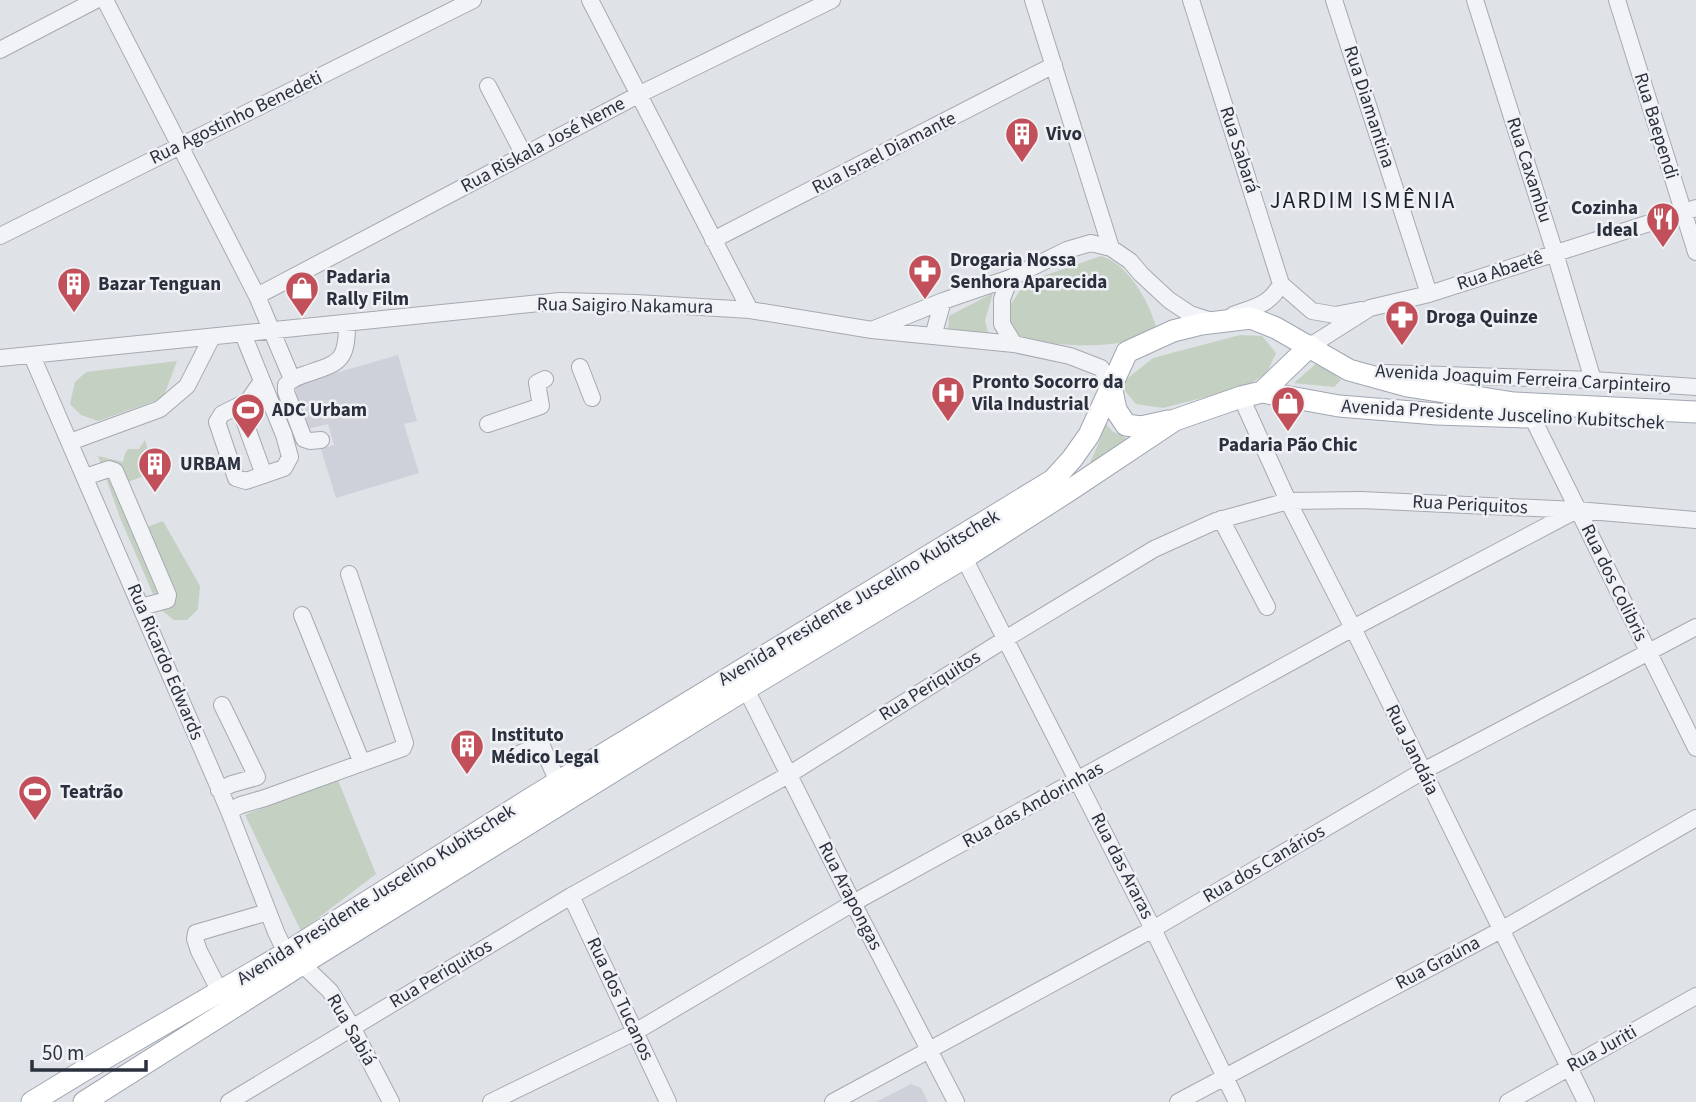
<svg xmlns="http://www.w3.org/2000/svg" width="1696" height="1102" font-family="'Source Sans 3',sans-serif">
	<style>
		.built { fill: #ced1d9 }
		.green { fill: #c4d0c1 }
		.lines { fill: none; stroke-linecap: round; stroke-linejoin: round }
		.minor-casing { stroke: #a5a9b1; stroke-width: 18 }
		.major-casing { stroke: #a0a6b2; stroke-width: 23 }
		.minor { stroke: #f2f3f6; stroke-width: 16 }
		.major { stroke: #fff; stroke-width: 21 }
		.labels { text-anchor: middle; dominant-baseline: central; stroke-width: 5; stroke-linejoin: round; paint-order: stroke }
		.street-label { font-size: 19px; fill: #2a303d; stroke: #eff1f5 }
		.poi-label { font-size: 19px; font-weight: bold; fill: #2a303d; stroke: #eff1f5; text-anchor: start }
		.quarter-label { font-size: 23px; letter-spacing: 2px; fill: #1c212e; stroke: #eff1f5 }
	</style>
	<rect width="100%" height="100%" fill="#dfe2e7"/>
	<path class="built" d="M398 355 417 421 404 424 419 473 336 498 321 449 334 445 328 424 307 429 294 385Z
		M911 1084 921 1088 928 1102H876Z"/>
	<path class="green" d="M1101 256C1128 264 1149 301 1156 327 1152 330 1147 334 1142 336 1112 351 1054 344 1021 341L1006 311 1026 282Z
		M993 293 985 321 990 340 948 336 949 316Z
		M1240 335 1262 336 1276 353 1267 373 1245 387 1163 408 1136 404 1125 391 1123 382 1153 358Z
		M177 361 163 398 98 421 81 415 70 404 75 382 86 372Z
		M1318 362 1341 380 1334 387 1294 383Z
		M1104 421 1112 431 1132 441 1086 472 1100 440Z
		M145 440 154 472 128 482 147 527 163 521 200 586 198 609 187 620H174L159 608 121 520 98 456 123 462 124 456 128 449H139Z
		M337 778 376 874 301 931 245 815Z"/>
	<g class="lines">
		<g class="minor-casing">
			<path id="minor" d="M105 0 257 296 292 379
				M590 0 750 310
				M1033 0 1111 248
				M1191 0 1281 284 1312 311 1335 315 1361 310
				M1334 0 1429 294
				M1475 0 1555 253 1593 380
				M1617 0 1696 252
				M0 50 96 0
				M488 86 524 155
				M0 236 473 0
				M713 240 1054 65
				M1010 278 1002 299V324L1014 344
				M257 296 638 95 832 0
				M1233 315C1254 307 1269 306 1281 284
				M874 329 943 301 1010 278 1067 250 1091 243 1111 248 1130 261 1141 274 1169 300 1190 314 1212 321
				M243 334 284 435 290 457 284 468 246 481 236 478 217 422 222 414 248 401 262 381
				M933 336 943 301
				M1310 346 1370 308 1429 294 1696 208
				M32 356 229 811 276 932 286 953 302 964 330 991 352 1027 391 1102
				M0 358 560 301 636 303 750 310 872 330 1014 344 1070 356 1101 368 1111 385
				M580 367 592 398
				M1384 373 1593 380 1696 387
				M1241 397 1288 501 1353 628 1586 1102
				M239 406 264 475
				M1532 417 1696 748
				M488 424 541 406 537 383 545 379
				M321 440 310 441 304 439 286 392V385C292 379 297 377 306 374 339 363 347 362 347 324
				M70 442 160 409 187 386 212 337
				M85 477 109 469 115 471 168 595 167 600 141 607
				M1221 519 1267 607
				M964 558 1153 929 1237 1102
				M302 615 362 763
				M746 689 853 903 956 1102
				M524 735 541 744 558 782
				M519 754 541 744
				M219 790 232 784 257 777 222 705
				M229 811 241 805 265 798 403 748 405 743 349 574
				M571 896 668 1102
				M220 992 199 951 195 939 196 933 268 912
				M229 1102 571 896 790 774 1007 638 1154 549 1216 521 1288 501 1361 500 1577 510 1696 520
				M491 1102 635 1032 853 903 1353 628 1575 511
				M833 1102 1153 929 1423 771 1696 627
				M1178 1102 1501 930 1696 818
				M1508 1102 1696 996"/>
		</g>
		<g class="major-casing">
			<path id="major" d="M1111 385 1116 410 1126 425 1141 427 1168 421
				M1262 392 1310 346
				M32 1102 83 1071 286 953 530 799 1053 480 1072 459 1089 435 1127 352 1173 331 1201 324 1251 318 1276 328 1349 370 1407 386 1514 403 1696 412
				M84 1102 302 964 746 689 964 558 1070 490 1175 420 1241 397 1262 392 1339 406 1437 414 1530 417"/>
		</g>
		<use href="#minor" class="minor"/>
		<use href="#major" class="major"/>
	</g>
	<defs>
		<g id="building-pin" transform="scale(1.75)"><path d="M0 17L-7.5 6A9.5 9.5 0 1 1 7.5 6Z" fill="#c1505a" stroke="#eff1f5"/><path d="M-4-6H4V6H1V3H-1V6H-4ZM-2.5-4.3h1.7v1.8h-1.7ZM.8-4.3h1.7v1.8H.8ZM-2.5-1h1.7V.8h-1.7ZM.8-1h1.7V.8H.8Z" fill="#fff"/></g>
		<g id="restaurant-pin" transform="scale(1.75)"><path d="M0 17L-7.5 6A9.5 9.5 0 1 1 7.5 6Z" fill="#c1505a" stroke="#eff1f5"/><path d="M-5-6h1v4h1v-4h1v4h1v-4h1v5L-1.5 .5V6h-2V.5L-5-1ZM5-6V6H3V1.5H1.5Q1.5-4 5-6Z" fill="#fff"/></g>
		<g id="pharmacy-pin" transform="scale(1.75)"><path d="M0 17L-7.5 6A9.5 9.5 0 1 1 7.5 6Z" fill="#c1505a" stroke="#eff1f5"/><path d="M-2-6h4v4h4v4h-4v4h-4v-4h-4v-4h4Z" fill="#fff"/></g>
		<g id="shop-pin" transform="scale(1.75)"><path d="M0 17L-7.5 6A9.5 9.5 0 1 1 7.5 6Z" fill="#c1505a" stroke="#eff1f5"/><path d="M-5-2.5h2.3a2.7 3.5 0 0 1 5.4 0H5L5.5 6h-11ZM-1.5-2.5h3a1.5 2.3 0 0 0-3 0Z" fill="#fff"/></g>
		<g id="hospital-pin" transform="scale(1.75)"><path d="M0 17L-7.5 6A9.5 9.5 0 1 1 7.5 6Z" fill="#c1505a" stroke="#eff1f5"/><path d="M-5-5h3v3.5h4V-5h3V5h-3V1.5h-4V5h-3Z" fill="#fff"/></g>
		<g id="stadium-pin" transform="scale(1.75)"><path d="M0 17L-7.5 6A9.5 9.5 0 1 1 7.5 6Z" fill="#c1505a" stroke="#eff1f5"/><path d="M0-5a6.5 5 0 1 0 0 10a6.5 5 0 1 0 0-10ZM-3.5-1.8h7v3.6h-7Z" fill="#fff"/></g>
	</defs>
	<g fill-rule="evenodd">
		<use href="#building-pin" x="1022" y="134"/>
		<use href="#restaurant-pin" x="1663" y="219"/>
		<use href="#pharmacy-pin" x="925" y="271"/>
		<use href="#building-pin" x="74" y="284"/>
		<use href="#shop-pin" x="302" y="288"/>
		<use href="#pharmacy-pin" x="1402" y="317"/>
		<use href="#hospital-pin" x="948" y="393"/>
		<use href="#shop-pin" x="1288" y="403"/>
		<use href="#stadium-pin" x="248" y="410"/>
		<use href="#building-pin" x="155" y="464"/>
		<use href="#building-pin" x="467" y="746"/>
		<use href="#stadium-pin" x="35" y="792"/>
	</g>
	<g class="labels">
		<g class="street-label">
			<text transform="translate(1369 107) rotate(72)">Rua Diamantina</text>
			<text transform="translate(236 118) rotate(-26)">Rua Agostinho Benedeti</text>
			<text transform="translate(1656 126) rotate(73)">Rua Baependi</text>
			<text transform="translate(543 145) rotate(-28)">Rua Riskala José Neme</text>
			<text transform="translate(1239 150) rotate(72)">Rua Sabará</text>
			<text transform="translate(884 153) rotate(-27)">Rua Israel Diamante</text>
			<text transform="translate(1529 170) rotate(72)">Rua Caxambu</text>
			<text transform="translate(1500 271) rotate(-18)">Rua Abaetê</text>
			<text transform="translate(625 306) rotate(1)">Rua Saigiro Nakamura</text>
			<text transform="translate(1523 379) rotate(3)">Avenida Joaquim Ferreira Carpinteiro</text>
			<text transform="translate(1503 415) rotate(3)">Avenida Presidente Juscelino Kubitschek</text>
			<text transform="translate(1470 505) rotate(3)">Rua Periquitos</text>
			<text transform="translate(1614 583) rotate(64)">Rua dos Colibris</text>
			<text transform="translate(859 598) rotate(-31)">Avenida Presidente Juscelino Kubitschek</text>
			<text transform="translate(165 662) rotate(67)">Rua Ricardo Edwards</text>
			<text transform="translate(930 686) rotate(-32)">Rua Periquitos</text>
			<text transform="translate(1412 750) rotate(64)">Rua Jandáia</text>
			<text transform="translate(1033 805) rotate(-29)">Rua das Andorinhas</text>
			<text transform="translate(1264 864) rotate(-30)">Rua dos Canários</text>
			<text transform="translate(1122 866) rotate(63)">Rua das Araras</text>
			<text transform="translate(376 895) rotate(-32)">Avenida Presidente Juscelino Kubitschek</text>
			<text transform="translate(850 896) rotate(63)">Rua Arapongas</text>
			<text transform="translate(1438 963) rotate(-28)">Rua Graúna</text>
			<text transform="translate(441 974) rotate(-31)">Rua Periquitos</text>
			<text transform="translate(620 999) rotate(65)">Rua dos Tucanos</text>
			<text transform="translate(351 1030) rotate(60)">Rua Sabiá</text>
			<text transform="translate(1602 1049) rotate(-29)">Rua Juriti</text>
		</g>
		<g class="poi-label">
			<text x="1046" y="134">Vivo</text>
			<text x="1638" y="208" text-anchor="end">Cozinha<tspan x="1638" dy="22">Ideal</tspan></text>
			<text x="950" y="260">Drogaria Nossa<tspan x="950" dy="22">Senhora Aparecida</tspan></text>
			<text x="326" y="277">Padaria<tspan x="326" dy="22">Rally Film</tspan></text>
			<text x="98" y="284">Bazar Tenguan</text>
			<text x="1426" y="317">Droga Quinze</text>
			<text x="972" y="382">Pronto Socorro da<tspan x="972" dy="22">Vila Industrial</tspan></text>
			<text x="272" y="410">ADC Urbam</text>
			<text x="1288" y="445" text-anchor="middle">Padaria Pão Chic</text>
			<text x="180" y="464">URBAM</text>
			<text x="491" y="735">Instituto<tspan x="491" dy="22">Médico Legal</tspan></text>
			<text x="60" y="792">Teatrão</text>
		</g>
		<g class="quarter-label">
			<text x="1363" y="200">JARDIM ISMÊNIA</text>
		</g>
	</g>
	<path d="M32 1060v10h114v-10" fill="none" stroke="#2a303d" stroke-width="3.5"/>
	<text x="42" y="1060" font-size="21" fill="#2a303d" stroke="#eff1f5" stroke-width="5" paint-order="stroke">50 m</text>
</svg>
